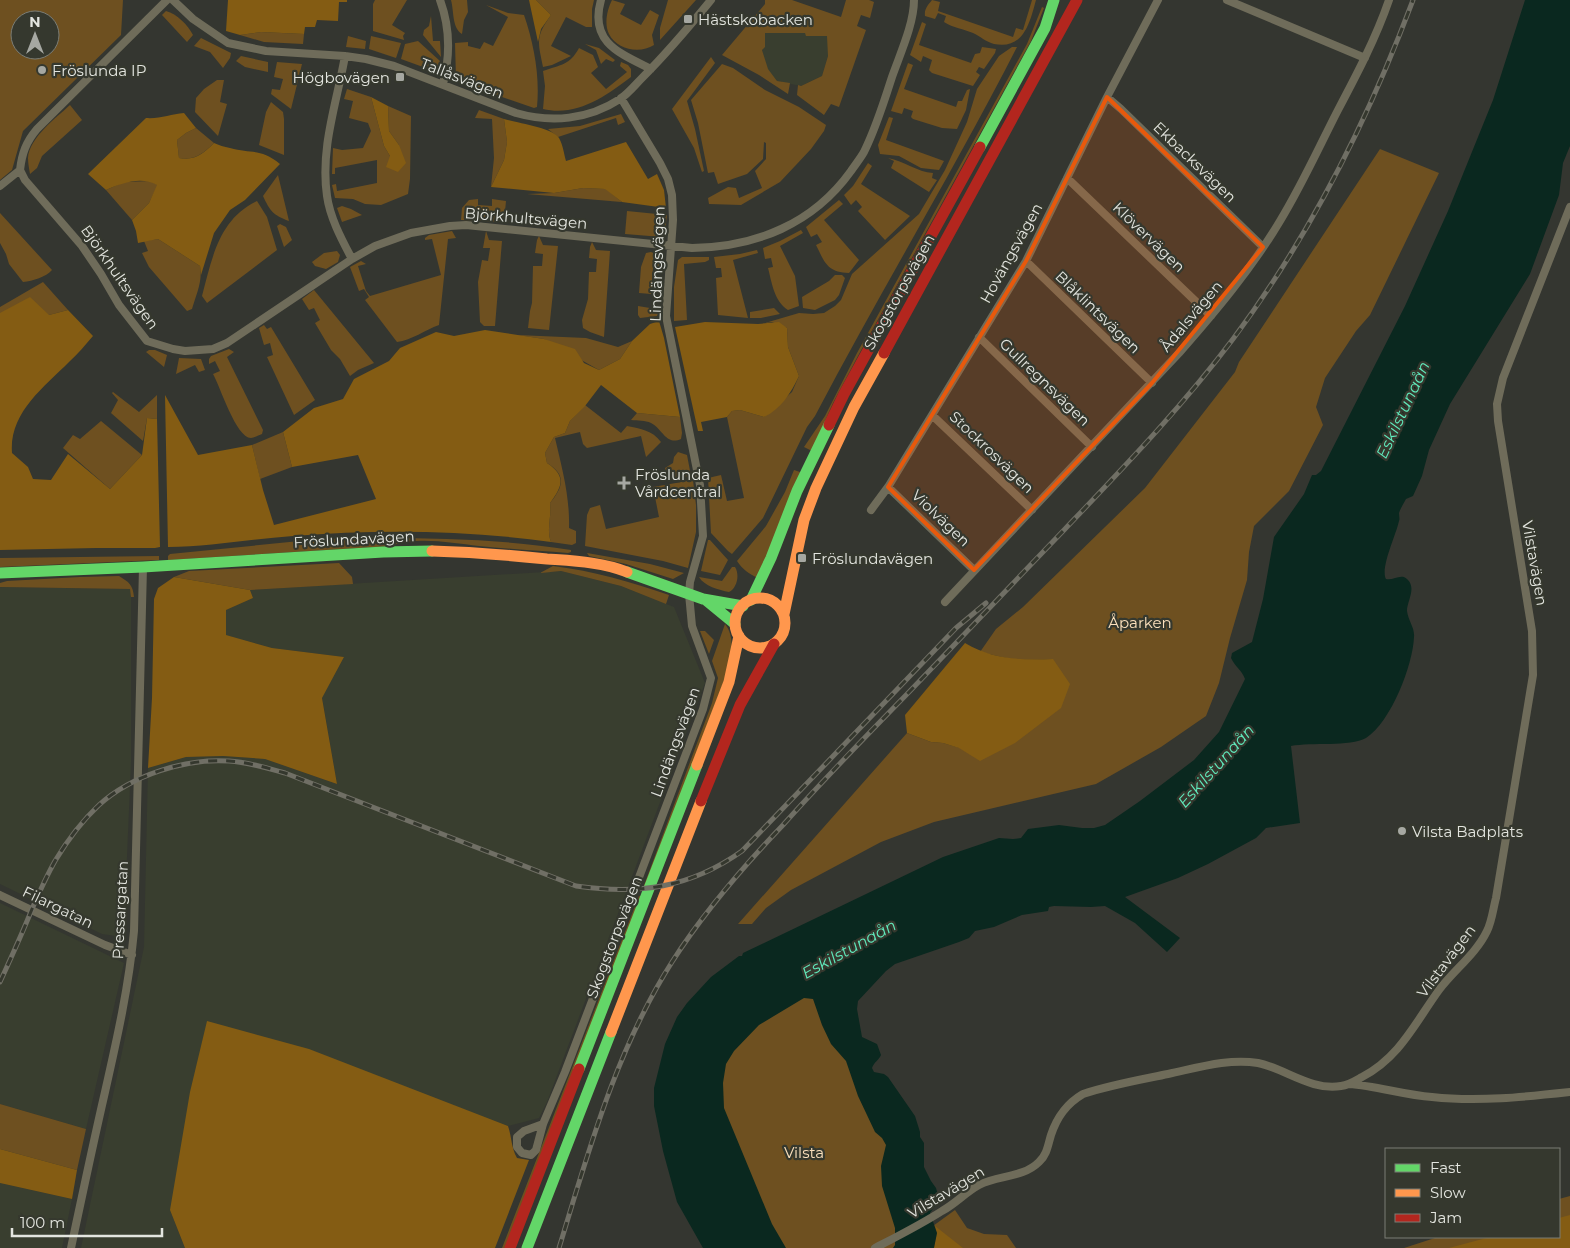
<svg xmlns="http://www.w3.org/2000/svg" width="1570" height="1248" font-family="Montserrat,sans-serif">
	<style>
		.built { fill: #393e2f }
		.green { fill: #6e5020; fill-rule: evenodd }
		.forest { fill: #845c13 }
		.water { fill: #0a281f }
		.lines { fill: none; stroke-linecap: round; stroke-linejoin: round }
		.street { stroke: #6f6c5a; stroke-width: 8 }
		.fast { stroke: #63d668; stroke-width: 11 }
		.slow { stroke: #ff974d; stroke-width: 11 }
		.jam { stroke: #b3261e; stroke-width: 11 }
		.rail-casing { stroke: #706f65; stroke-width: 5 }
		.rail { stroke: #35382e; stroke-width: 3; stroke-dasharray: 9; stroke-linecap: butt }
		.marked { fill: #e8590c; fill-opacity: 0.2; stroke: #e8590c; stroke-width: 4; stroke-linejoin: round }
		.poi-dot { fill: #a6a8a2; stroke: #35382e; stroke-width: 2 }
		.labels { text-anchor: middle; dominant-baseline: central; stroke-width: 4.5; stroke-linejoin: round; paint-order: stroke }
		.poi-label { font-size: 15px; fill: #e3e5df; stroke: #35382e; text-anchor: start }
		.street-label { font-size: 15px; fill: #e3e5df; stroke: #35382e }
		.park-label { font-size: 15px; fill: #fbe0bc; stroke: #35382e }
		.water-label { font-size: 16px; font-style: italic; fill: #60ebbd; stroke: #35382e }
	</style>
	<rect width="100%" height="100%" fill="#343630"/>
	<path class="built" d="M765 33H806V36H828V56L822 76 801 86 777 81 767 69 762 50 765 46Z
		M561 571 621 586 674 607 705 683 547 1102 539 1118 508 1126 401 1086 170 1210 185 1248H81L144 947 148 768 186 757 223 756 265 759 337 784 322 697 344 657 272 648 225 635 226 610 253 598 250 590Z
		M0 587 131 589V762L124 928 116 936 102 934 0 884Z
		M0 903 124 963 86 1129 0 1104Z
		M0 1183 72 1199 62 1248H0Z"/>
	<path class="green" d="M0 0H123L121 35 23 131 12 170 0 180ZM20 20H50V50H20Z
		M375 0H407L392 25 405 33 403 36 404 40 373 31V4Z
		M451 0H467L468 12 464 20 462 34C452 28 454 11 451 0Z
		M536 0H594L592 9V27H586L566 17 551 46 571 56 552 65 543 67C538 42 535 37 551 15Z
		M612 0 625 4 620 14 641 25 650 10 659 15 652 35 654 45C640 54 617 50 609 34 604 24 607 10 612 0Z
		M668 0H696L660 40V28Z
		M765 0H792L841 17 846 0H869L874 2 870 18 861 15 857 26 866 30 839 107 831 104 824 115 797 95 798 85 801 86 822 76 828 56 827 36H806L805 33H765V47L762 50 768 69 777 81 790 83 788 94 759 75 722 55 765 4Z
		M932 0 940 2 938 11 1013 37 1016 28 1023 30 1032 0H1036C1030 22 1024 50 994 44 986 42 980 36 973 33 964 29 953 28 944 22L946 16 938 13 935 19 925 16C924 9 928 5 932 0Z
		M486 5 508 13 524 15C534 44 540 76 537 107L534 108 479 89 456 79 455 43 468 42V46L480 49 484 42 493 46 508 17Z
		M1042 7 1044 8 1031 41 858 356 833 403 812 451 804 447 825 416 857 353 1027 44Z
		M166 11C177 14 188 25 193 35L187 42 162 15Z
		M431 16 433 41H440L441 57 423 35 424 30 429 26Z
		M922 22 926 24 919 45 971 63 975 54 980 53 982 47 996 49 995 53 984 69 979 67 976 72 980 75 973 86 932 73 929 70 932 60 923 56 921 62 910 55Z
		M261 32 304 34 303 44 264 42 240 35Z
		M348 36 366 41 365 49 346 47Z
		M371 36 401 43 396 58 369 49Z
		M201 38 231 53 230 58 223 68 210 52 194 46Z
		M418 41 440 61V67L434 71 401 59 405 44Z
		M585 44 599 48 615 60 613 62 606 59 601 64 596 50Z
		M1012 47H1017C953 172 880 292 815 416L807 427 763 518 732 554 728 551 711 533 708 478 721 475 727 501 744 498 727 417 732 411 740 410 764 417 792 392 799 376 788 347 787 328 772 322 765 323 799 313 813 314 824 313 835 306 841 300 852 274 919 214 945 170 967 122 977 89 999 56Z
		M579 48 593 55 598 67 591 73 606 89 627 72 620 66 621 62 628 65 631 69V77C606 96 577 117 543 109L545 86 543 71C560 65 570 65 579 48Z
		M241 56 268 62V72L245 67 236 61Z
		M711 57 715 63 687 101 695 129 704 171 702 172 694 148 672 109Z
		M277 62 302 64 291 109 271 94 272 89 280 90 283 79 274 77Z
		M908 63 913 65 904 89 956 107 958 101H962L967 90 970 89 966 110 957 129 942 128 913 119 911 117 913 111 904 108 902 114 891 111Z
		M722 64 733 68 765 90 799 107 826 125 824 131 811 149 780 182 741 205 709 204 708 198 728 187 736 188 739 198 762 188 755 171 766 159V143L764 142 763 159 747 174 718 184 714 172 708 173 698 123 691 100Z
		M217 80H224L220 102 227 104 218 136 195 112 196 98 204 89Z
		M347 89 371 97 384 146 390 156 399 145 389 131 388 106 411 116 410 179 408 194 381 205 365 204 353 199 335 198 332 185 336 184 337 191 377 183V160L335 168V174H332L333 148 342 150 363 148 371 131 368 123 349 118 353 101 344 99Z
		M271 102 283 112 284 119V155L259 145 266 112Z
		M70 105 82 120 42 156 37 168 30 174C29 168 28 163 28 158 29 138 57 117 70 105Z
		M479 110 504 119 507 142 504 160 491 187 494 158 492 119 475 118Z
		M621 114 625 122 618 125 616 118 558 137 548 129 580 126Z
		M889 117 893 118 886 140 944 161 939 170 921 168 899 156 880 154 878 145Z
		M196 128 214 143C204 153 194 161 179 158L177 140 186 133Z
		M1380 149 1439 173 1370 315 1356 331 1325 378 1316 407 1323 425 1289 491 1254 526 1249 552 1247 580 1230 638 1219 683 1206 716 1161 747 1096 784 934 822 881 842 791 890 766 908 752 924H738L907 733 931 742 943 743 960 748 980 760 1053 659 1015 660 980 652 996 629 1023 607 1145 488 1235 372 1239 362Z
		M888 158C904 161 917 172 933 173L932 178 937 180 929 192 891 168 894 161Z
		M868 163 872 166 861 184 910 216 885 240 858 211 862 207 856 200 851 205 844 195 853 186Z
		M278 175 289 221C273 215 270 211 263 196Z
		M150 181 158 185 149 203 132 220 106 190 124 182Z
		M583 188 606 189 622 202 527 194 554 193Z
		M478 199V205L492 206V199L506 201 504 222 461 220 462 208 469 200Z
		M839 200 843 204 824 220 859 260 849 273C827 272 825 263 816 245L822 242 817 234 811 237 806 227Z
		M257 201 267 217 277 250 207 303 202 296C212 258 219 219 257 201Z
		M342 206 351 209 362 215 342 222 337 208Z
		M627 211 667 215 665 231 662 237 625 234Z
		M0 213 52 270C46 277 33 281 23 282L9 264 6 254 0 243Z
		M280 224 286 227 292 240 284 247 277 226Z
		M801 230 803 233 780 246 795 276 799 306 788 310C774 301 772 283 768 268L773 267 771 258 765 259 763 248 780 241Z
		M452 231 456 238 448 239 439 325C425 330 412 340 397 342L365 300 369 297 364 289 359 291 350 267 361 261 366 264 358 266 366 291 370 296 441 275 432 239 425 240V238L429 235Z
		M486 231 489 240 502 241 495 326H484L480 322 478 282 482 260 488 261 490 248H483Z
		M539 236 543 245 558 246 549 330 528 328 530 311 532 303 533 266H542L543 254 535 253 537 240Z
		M158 239 200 266C203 281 196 295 192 309L187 311 149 267 142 253 148 251 144 241Z
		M592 242 596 250 610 251 604 337 590 332 583 328 582 320 588 299 589 272H596L597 259 589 258 590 247Z
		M757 250 758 253 733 260 748 318 718 315 716 278 722 277 721 268H716L714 257 740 254Z
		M337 251 340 255 338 262 326 269 315 266 312 262 324 253Z
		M651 252 661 256 663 268H653L651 294 639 293 641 267 646 253Z
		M682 257H709V260L705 262 684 264 687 320 674 321V287L678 260Z
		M835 275H842L845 278 839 295 835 300 815 310 803 308 802 297 829 281Z
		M43 282 68 310 49 315 0 313V307Z
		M314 290 374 363 358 370 350 376 340 359 331 350 315 323 320 320 314 308 309 310 302 299Z
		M638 306 650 308V311H660L657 316 640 318 638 315Z
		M774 308 780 314 761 318H750V312Z
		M264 325 267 329 271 327 315 400 294 415 267 357 273 355 270 343 264 345 259 328Z
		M517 335 586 338 618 347 632 341 620 359 599 370 544 339Z
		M229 349 234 352 227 357 263 430 262 434C259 435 254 438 251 438 236 438 220 386 213 374L220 371 215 361 209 364V359L211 356Z
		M149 350H155L167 355 164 367 146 352Z
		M179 358 201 359 205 370 199 372 195 365 176 374Z
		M113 392 139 412 157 395V419L147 418 143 441 111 413 118 400 112 393Z
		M585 405 621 433 627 426C641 429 652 430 661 442L646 457 641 436 587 448 583 444 580 432 555 438C562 468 570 497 569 528L576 531V543L572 545 551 542C546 530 552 516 550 503 563 487 567 475 547 463L545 453 554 437 565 433 570 421Z
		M637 413 680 417 682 433 681 439C666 446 662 428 651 423 645 420 638 421 631 420Z
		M101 421 142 455 110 489 63 448 73 435 80 439Z
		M283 432 292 467 260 479 252 445Z
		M678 452 687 455 691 476 669 479 665 468 673 463 674 457Z
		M794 470 803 473 758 578C749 574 742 569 737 561L766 526 785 492Z
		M693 480 696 505V532L688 568 663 561 585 546 587 515 590 508 600 505 606 529 659 517 653 487Z
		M384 538C446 538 509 540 571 550V552L568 553C539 551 509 549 479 546 451 543 418 536 391 546L168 560V556L170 554 320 539Z
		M708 540H710L728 560 720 575 701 571Z
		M587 553 650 564 684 573 673 579 626 564 589 556Z
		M159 556V560L0 567V558Z
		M339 563 352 577 353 584 250 590 174 577 189 571Z
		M553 566C594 571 631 582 669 595L666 604 621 586 561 571 540 573Z
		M732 567H735C740 575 737 588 729 592 719 590 704 586 699 577L722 581Z
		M119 576C129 582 133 585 134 597H131L130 589 0 587V583L7 581 80 577Z
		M725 624C734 635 732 651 730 665L645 887 643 888 712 703 718 678 712 661Z
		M700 631H705L714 640 709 654Z
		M639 896H642L505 1248H502Z
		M751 986 837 1000 889 1120 915 1239 955 1210 967 1228 984 1234 1007 1235 1016 1248H741L699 1104Z
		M0 1104 86 1129 77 1170 0 1149Z
		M1570 1196V1248H1404L1438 1237H1559V1199Z"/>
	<path class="forest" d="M228 0H347V2H339L338 21 317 20 315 27H305L304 34 261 32 240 35 226 31Z
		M529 0H536L551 15 541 29 538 42Z
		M371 97 388 106 389 131 399 145 406 163 398 172 386 167 390 156 384 146Z
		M184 113 196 128 186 133 177 140 179 158C195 161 204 153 214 143 219 145 224 147 230 148 251 154 261 148 280 164L245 200 230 210 214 233 201 275 200 266 158 239 138 243 136 231 132 220 149 203 157 185C141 176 122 183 106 190L88 174 146 118C160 119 171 114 184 113Z
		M504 119C517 123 553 128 559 138 563 145 564 154 566 161L626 142 648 179 657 174 664 190 666 208 622 202 605 189 583 188 554 193 491 187 504 160 507 142Z
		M30 297 49 315 68 310 93 336C85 345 78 354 69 362 43 388 9 413 12 453L28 467 33 479 51 480 68 454 110 489 142 455 147 418 157 419 160 547 155 548H96L0 550V313Z
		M659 321 664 338 680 417 637 413 601 385 585 406 570 421 565 433 554 437 545 453 547 463C567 476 562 487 550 503 552 516 546 530 551 542 465 530 379 529 293 536 251 539 209 547 168 547L165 395 198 455 252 445 263 490 274 525 376 499 358 455 292 467 283 432 314 408 343 399 354 379 389 361 400 348 436 332 454 336 485 330 544 339 575 349 584 363 599 370 620 359 632 341 650 324Z
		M705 322 758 324 779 322 787 328 788 347 799 376C791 393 781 409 764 417L740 410 732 411 727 417 701 422 703 431H698L675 327Z
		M174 577 250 590 253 598 226 610V635L272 648 344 657 322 698 337 784 265 759 223 756 186 757 148 768 152 698 154 599 158 588Z
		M965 643C994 660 1020 660 1053 659L1070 684 1061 708 1015 743 980 761 959 748 943 743 931 742 907 733 905 715Z
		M207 1021 309 1049 508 1126C512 1138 511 1147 517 1158L529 1160 495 1248H185L170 1210 190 1092Z
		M0 1149 77 1170 72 1199 0 1183Z
		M1570 1215V1248H1449L1490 1237H1559V1218Z
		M935 1226 963 1248H934L937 1233Z"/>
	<path class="water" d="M1525 0H1570V146L1563 163 1559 195 1530 274 1450 404 1429 450 1422 476 1413 496 1406 499C1404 503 1400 509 1399 513 1399 516 1400 519 1399 521 1396 535 1380 568 1386 579 1393 581 1401 573 1407 579 1417 588 1407 601 1407 611 1408 620 1415 628 1414 637 1413 665 1391 722 1366 738 1350 747 1311 742 1291 746L1300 823 1266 828 1256 838 1208 864 1178 878 1125 897 1180 938 1167 952 1135 923 1105 906 1091 907 1054 906 1049 907 1048 911 1022 915 994 927 975 931 969 938 959 942 895 964 886 971 858 1001 857 1009 862 1037 877 1044 881 1055C879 1060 874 1062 872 1068L874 1072 884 1074 888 1077 915 1116 920 1132V1137L924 1143V1167L931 1181 936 1188 938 1195 937 1203 930 1213 937 1233 934 1248H893L895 1245V1228L882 1186 881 1166 886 1145 882 1138 875 1132 858 1096 846 1061 831 1044 822 1025 813 999 804 998 759 1025 734 1051 726 1064 723 1083 724 1108 772 1224 786 1248H703L677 1202 663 1151 654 1106V1088L665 1044 677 1017 687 1003 711 977 739 956H742L743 953 943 857 999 838 1013 839 1021 838 1028 829 1059 825 1082 828H1094L1105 825 1140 801 1194 760 1219 732 1245 679C1242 670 1235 667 1231 658L1232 653 1252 642 1263 599 1274 537 1304 494 1312 475H1316L1321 471 1405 306 1448 211 1493 100Z"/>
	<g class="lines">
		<path class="street" d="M173 0 193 19 228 43 266 51 345 56 366 59 394 66 516 113C551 123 588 120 620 99 628 94 635 85 642 78 666 54 689 27 711 0
			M440 0C450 27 450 57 443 84
			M601 0C589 42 619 53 651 69
			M1227 0 1365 58
			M345 56C337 102 320 148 327 196 330 218 342 240 352 259
			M1107 97 1121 109 1263 247
			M20 170 25 180 82 246 101 274 119 305 147 341 173 349 185 351 213 349 227 343 352 259 375 246 411 233 450 226 466 225 692 248C756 247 813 224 851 171 855 165 860 159 864 152 876 128 884 102 892 77 900 54 914 24 914 0
			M1067 178 1211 316
			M0 186 20 170C22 153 26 142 37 129L167 0
			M1026 261 1152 383
			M979 337 1092 447
			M932 415 1032 510
			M888 487 974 570
			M871 510 888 487 1026 261 1107 97 1158 0
			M945 602 1179 353C1215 312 1252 268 1280 221 1302 185 1319 147 1338 110 1357 74 1376 38 1389 0
			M0 895 105 945 132 955
			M1349 1084C1377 1086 1404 1095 1432 1097 1478 1102 1524 1097 1570 1092
			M543 1124 524 1131 517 1137V1147L522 1153 531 1155 536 1150 543 1124 565 1072 703 709 711 678 692 626 689 594 690 582 703 536 700 485 666 316 673 220 672 195 668 179 660 163 621 98
			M71 1248C82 1196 93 1144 105 1092 117 1039 129 986 134 931L143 567
			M875 1248C898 1236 920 1225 942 1211 955 1204 966 1192 979 1185 998 1175 1023 1178 1039 1162 1047 1155 1048 1145 1051 1135 1057 1117 1066 1104 1083 1094 1110 1085 1139 1080 1168 1074 1197 1068 1228 1058 1258 1063 1286 1069 1311 1091 1341 1086 1349 1085 1355 1081 1362 1077 1400 1057 1415 1023 1439 990 1454 970 1476 954 1487 931 1492 921 1493 909 1496 898L1533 675 1532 631 1498 421 1497 404 1503 378 1570 207"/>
		<path class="fast" d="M980 147 1045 28 1054 0
			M627 572 703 599 743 606
			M0 573 143 567 383 552 432 551
			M751 600 771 558 797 491 829 425
			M707 601 735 624
			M579 1069 697 765
			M527 1248 611 1032"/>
		<path class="slow" d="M432 551C470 552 508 555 547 559 574 561 602 562 627 572
			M735 623a25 25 0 1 1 50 0a25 25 0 1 1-50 0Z
			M784 614 804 520 816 488 854 407 884 353
			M697 765 729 682 739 636
			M611 1032 701 801"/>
		<path class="jam" d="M884 353 1077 0
			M829 425 844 394 980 147
			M701 801 740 705 774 644
			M510 1248 579 1069"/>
		<g class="rail-casing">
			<path id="rail" d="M0 982C11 958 22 934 32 909 39 893 46 877 55 861 67 841 82 821 99 805 132 775 186 758 229 761 248 762 267 768 285 773L576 886C639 895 690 888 742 851L956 628 986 603
				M559 1248C589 1150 616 1050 672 962 704 912 742 868 783 825 824 779 867 735 910 691 962 637 1013 583 1065 529 1123 468 1182 407 1233 339 1310 236 1368 120 1413 0"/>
		</g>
		<use href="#rail" class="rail"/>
	</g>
	<path class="marked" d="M1107 97 1263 247 1152 383 974 570 888 487 1026 261Z"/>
	<g class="poi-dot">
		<rect x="683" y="14" width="10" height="10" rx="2.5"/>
		<circle cx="42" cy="70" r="5"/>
		<rect x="395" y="72" width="10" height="10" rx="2.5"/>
		<path d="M621.5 475.5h5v5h5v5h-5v5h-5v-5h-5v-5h5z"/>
		<rect x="797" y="553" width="10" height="10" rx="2.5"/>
		<circle cx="1402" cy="831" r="5"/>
	</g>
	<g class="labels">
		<g class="poi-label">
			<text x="698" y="19">Hästskobacken</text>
			<text x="52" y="70">Fröslunda IP</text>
			<text x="390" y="77" text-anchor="end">Högbovägen</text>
			<text x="635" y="474">Fröslunda<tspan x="635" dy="17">Vårdcentral</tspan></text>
			<text x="812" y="558">Fröslundavägen</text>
			<text x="1412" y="831">Vilsta Badplats</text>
		</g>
		<g class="street-label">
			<text transform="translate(462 78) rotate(21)">Tallåsvägen</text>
			<text transform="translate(1195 162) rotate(44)">Ekbacksvägen</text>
			<text transform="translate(526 218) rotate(5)">Björkhultsvägen</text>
			<text transform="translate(1149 237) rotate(44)">Klövervägen</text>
			<text transform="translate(1011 253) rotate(-61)">Hovängsvägen</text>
			<text transform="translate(657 264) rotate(-88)">Lindängsvägen</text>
			<text transform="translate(120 277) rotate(55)">Björkhultsvägen</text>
			<text transform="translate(899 292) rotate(-61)">Skogstorpsvägen</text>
			<text transform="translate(1098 312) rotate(44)">Blåklintsvägen</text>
			<text transform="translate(1191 316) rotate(-50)">Ådalsvägen</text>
			<text transform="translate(1045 382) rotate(44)">Gullregnsvägen</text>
			<text transform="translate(992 452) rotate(44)">Stockrosvägen</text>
			<text transform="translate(941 518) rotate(44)">Violvägen</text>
			<text transform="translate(354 539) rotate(-3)">Fröslundavägen</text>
			<text transform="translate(1535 563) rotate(80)">Vilstavägen</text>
			<text transform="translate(675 742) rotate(-70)">Lindängsvägen</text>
			<text transform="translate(58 907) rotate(26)">Filargatan</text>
			<text transform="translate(120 910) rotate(-87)">Pressargatan</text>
			<text transform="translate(614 937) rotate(-69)">Skogstorpsvägen</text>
			<text transform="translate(1446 961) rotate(-53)">Vilstavägen</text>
			<text transform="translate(946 1192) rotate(-31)">Vilstavägen</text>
		</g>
		<g class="park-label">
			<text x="1140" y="622">Åparken</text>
			<text x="804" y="1152">Vilsta</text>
		</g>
		<g class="water-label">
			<text transform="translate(1403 410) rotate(-65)">Eskilstunaån</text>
			<text transform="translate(1216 766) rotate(-48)">Eskilstunaån</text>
			<text transform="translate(849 949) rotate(-29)">Eskilstunaån</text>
		</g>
	</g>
	<rect x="1385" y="1148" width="175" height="90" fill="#35382e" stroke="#7b7d75"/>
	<rect x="1395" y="1164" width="25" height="8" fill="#63d668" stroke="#7b7d75"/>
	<text x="1430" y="1173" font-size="15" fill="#e3e5df">Fast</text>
	<rect x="1395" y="1189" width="25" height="8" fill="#ff974d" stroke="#7b7d75"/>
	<text x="1430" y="1198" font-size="15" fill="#e3e5df">Slow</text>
	<rect x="1395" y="1214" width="25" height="8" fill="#b3261e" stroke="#7b7d75"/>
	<text x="1430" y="1223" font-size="15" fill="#e3e5df">Jam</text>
	<g transform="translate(35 35)"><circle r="24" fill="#35382e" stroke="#7b7d75"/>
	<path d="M0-4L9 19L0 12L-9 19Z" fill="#a6a8a2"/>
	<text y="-8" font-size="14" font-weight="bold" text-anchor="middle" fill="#e3e5df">N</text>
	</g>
	<path d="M12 1228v8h150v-8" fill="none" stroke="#e3e5df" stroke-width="2.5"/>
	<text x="20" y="1228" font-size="15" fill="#e3e5df" stroke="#35382e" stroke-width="4" paint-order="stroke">100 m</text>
</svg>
